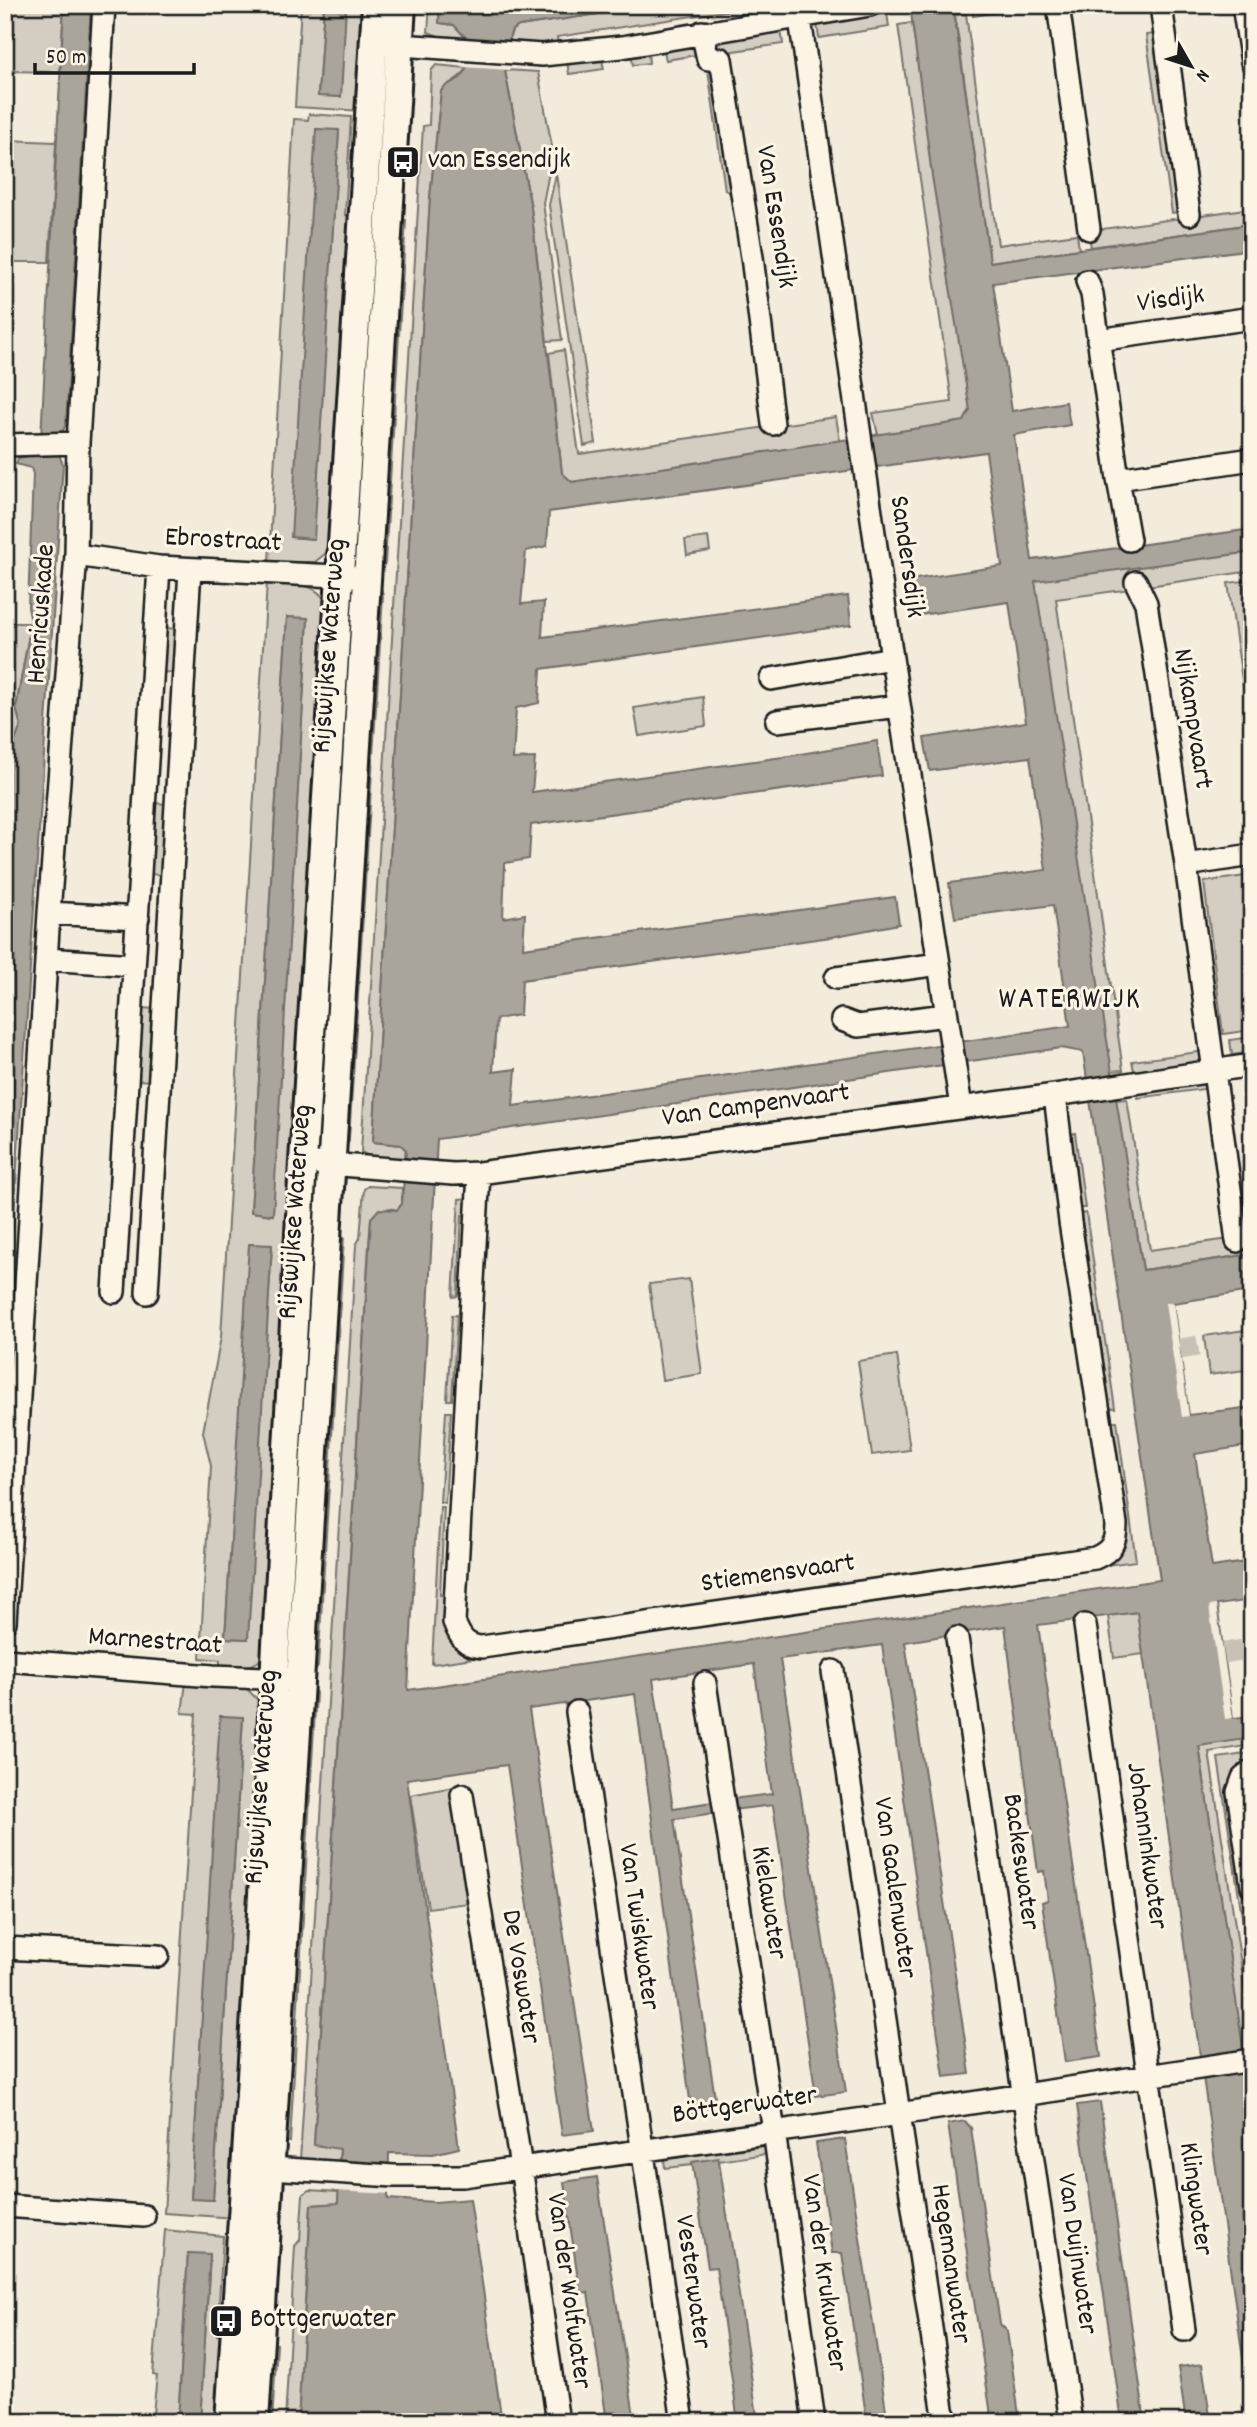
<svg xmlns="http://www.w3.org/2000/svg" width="1257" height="2427" font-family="Dekko,sans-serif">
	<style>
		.green { fill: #d3cec1; stroke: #78756e; stroke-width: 2; fill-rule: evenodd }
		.water { fill: #aaa59b; stroke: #716e68; stroke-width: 2; fill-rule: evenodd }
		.pier { fill: #f3ecdd }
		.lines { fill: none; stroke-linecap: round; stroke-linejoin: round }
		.minor-tunnel { stroke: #c8c2b6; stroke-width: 21; stroke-dasharray: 21 10; stroke-linecap: butt }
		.minor-casing { stroke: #1c1c1c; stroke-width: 26 }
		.major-casing { stroke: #1c1c1c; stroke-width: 32 }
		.minor { stroke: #fcf5e5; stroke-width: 21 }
		.major { stroke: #fcf5e5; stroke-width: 26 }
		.labels { text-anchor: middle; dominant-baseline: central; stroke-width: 6; stroke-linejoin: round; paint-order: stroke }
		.poi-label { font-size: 28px; fill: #1c1c1c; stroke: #fcf5e5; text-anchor: start }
		.street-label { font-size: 28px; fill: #1c1c1c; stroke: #fcf5e5 }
		.neighbourhood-label { font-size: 30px; letter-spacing: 2px; fill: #1c1c1c; stroke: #fcf5e5 }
	</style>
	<rect width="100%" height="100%" fill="#f3ecdd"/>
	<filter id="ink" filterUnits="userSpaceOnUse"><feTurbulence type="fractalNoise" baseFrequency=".0143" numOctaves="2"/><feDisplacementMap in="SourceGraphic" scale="14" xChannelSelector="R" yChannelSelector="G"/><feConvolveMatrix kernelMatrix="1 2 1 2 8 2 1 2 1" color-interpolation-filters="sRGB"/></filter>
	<g filter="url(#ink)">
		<path class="green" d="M5 5H64L60 72 5 71Z
			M301 5H324L318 95 340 97 346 5H369L363 111 295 107Z
			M430 5H440L439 23 454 25 467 39 444 38 428 32Z
			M658 5H764L557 37 558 43 546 45 509 41 512 30 519 26Z
			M972 5H977L978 8 995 5H1042L973 16Z
			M887 13 889 27 819 38 817 24Z
			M966 14 998 245 1077 234 1079 249 990 262 955 15Z
			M912 23 970 410 964 422 878 435 873 413 952 402 898 25Z
			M781 30 783 44 712 54 710 41Z
			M1161 33 1187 211 1172 213 1146 35Z
			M701 42 702 54 666 60 664 51 648 53 649 63 633 65 631 53Z
			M601 55 604 69 569 74 567 61Z
			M436 65 467 68C461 80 449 81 441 91L430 198 373 1142 401 1145 406 1149 404 1161 373 1158 361 1152 423 126 429 125 431 71Z
			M720 68 739 199 725 190 708 70Z
			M505 70 538 72 553 152 543 203 562 340 547 341 531 208Z
			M309 114 351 117 345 215 356 216 331 549 315 562H269L294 119 308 120ZM317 129 339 131 313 539 292 537Z
			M5 140 56 142 49 262H5Z
			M556 174 596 443 584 446 549 205Z
			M1252 208V224L1091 247 1088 231Z
			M394 219 406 220 385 563 381 571Z
			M564 350 579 454 836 417 840 441 572 482 562 473 549 353Z
			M708 537 710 551 687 555 685 540Z
			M1252 552V571L1141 587 1138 566Z
			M1129 567 1131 589 1056 599 1123 1070 1110 1071 1034 580Z
			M1243 581 1252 647V749L1228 583Z
			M267 582C290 584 314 580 327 603L265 1655C253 1670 238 1667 220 1666V1660L200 1658 211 1466 203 1432 221 1337ZM287 617 308 619 272 1215 251 1212ZM250 1244 272 1246 247 1639 225 1638Z
			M377 584 381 588 383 596 349 1139 343 1129Z
			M5 623H31L16 708 21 726 9 756 5 867Z
			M163 628 181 629 177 673 160 672Z
			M703 697 706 726 639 736 634 708Z
			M152 803 169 804 165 875 148 874Z
			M1252 875V1030L1223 1034 1204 882Z
			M140 1008 157 1009 152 1081 136 1080Z
			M1252 1037V1052L1232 1055 1230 1040Z
			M1205 1051 1206 1057 1200 1062 1134 1071 1132 1061Z
			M1210 1078 1211 1088 1138 1098 1136 1087Z
			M1127 1099 1150 1250 1252 1236V1254L1143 1270 1115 1100Z
			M1075 1133 1085 1208H1080L1070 1135Z
			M368 1186 402 1188V1204L397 1210 389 1208 371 1218 369 1245 314 2144 340 2148 339 2163 300 2161 356 1245 360 1238 364 1189Z
			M471 1198 469 1215H462L458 1296 453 1297 459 1199Z
			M1086 1213 1115 1408H1110L1081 1214Z
			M332 1236 344 1237 318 1667 313 1674Z
			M689 1279 702 1374 662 1380 649 1284Z
			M452 1315H457L452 1400H447Z
			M1252 1329V1369L1209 1375 1204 1336Z
			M897 1355 910 1450 872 1455 858 1361Z
			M446 1412H451L445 1503 440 1502Z
			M1112 1421H1117L1136 1561 1085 1568 1103 1560 1124 1507Z
			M440 1507H444L440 1595 448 1594C445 1620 441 1631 462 1649L707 1624 432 1664Z
			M1138 1612 1144 1654 1114 1658 1108 1616Z
			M186 1682 245 1687 259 1701 262 1711 236 2218 164 2213 196 1714 182 1713ZM221 1716 243 1718 213 2200 191 2198Z
			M311 1684 316 1693 290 2142 285 2141Z
			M1252 1738V1745L1209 1752 1252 2038V2050L1243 2051 1199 1745Z
			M1252 1753V1763L1230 1787 1252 1941V1982L1218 1758Z
			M454 1787 469 1903 428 1908 410 1795Z
			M765 2146 767 2154 719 2161 718 2159 692 2162V2165L665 2168 664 2159Z
			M309 2190 339 2192 338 2204 311 2205 298 2422H285L295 2246 300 2240 303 2194Z
			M165 2230 223 2236 217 2335 229 2336 224 2422H200L210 2255 188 2253 178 2422H152L157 2376 153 2375Z
			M265 2343 277 2344 272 2422H260Z"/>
		<path class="water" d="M64 5H91L66 425C57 440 55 448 63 464L5 1350V867L9 756 21 726 16 708 31 623 28 607 33 474 31 468 16 464 18 458 39 454 41 438Z
			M324 5H346L341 97 318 96Z
			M440 5H658L519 26 512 30 510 35 505 71 531 208 562 473 572 482 964 421 970 410 932 176 910 5H953L990 262 1252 224V249L993 283 1012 411 1066 402 1070 425 1014 435 1032 560 1252 529V552L1035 581 1143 1270 1252 1254V1291L1173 1303 1189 1415 1252 1407V1445L1195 1454 1212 1567 1252 1561V1600L1217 1605 1233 1718 1252 1716V1738L1199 1746 1252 2109V2422L1137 1612 1038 1625 1101 2057 1065 2062 1042 1902 1048 1900 1044 1871 1038 1872 1005 1626 905 1642 970 2074 944 2077 882 1645 780 1659 846 2092 816 2096 773 1805 733 1810 731 1799 772 1794 754 1664 653 1679 673 1808 713 1802 715 1813 674 1819 717 2112 692 2115 635 1694 529 1709 594 2131 562 2135 507 1765 407 1779 459 2148 433 2154 389 2153 388 2199 435 2202 470 2199 502 2422H298L311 2205 338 2203 340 2149 314 2145 371 1218 379 1209 397 1210 402 1204 406 1150 401 1145 373 1142 430 198 441 91C446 83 453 83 460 78 471 69 467 51 467 39L454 25 439 23ZM986 452 1002 566 909 580 913 616 1009 602 1026 722 924 738 930 771 1030 757 1046 870 949 883 955 918 1053 905 1070 1026 513 1106 516 1069 493 1072 496 1019 520 1015 522 980 831 937 899 924 895 897 523 948 525 914 503 918 505 863 529 859 531 825 882 776 877 741 783 757 532 792 535 758 513 759 516 708 539 703 541 669 851 625 848 596 542 637 544 602 521 604 526 551 547 546 549 512ZM1061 1048 1083 1052 1160 1580 408 1690 437 1139Z
			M316 129 339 130 314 539 291 537Z
			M287 617 308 618 273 1215 251 1212Z
			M249 1244 272 1245 248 1639 225 1638Z
			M220 1716 243 1717 213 2200 191 2199Z
			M1100 2102 1145 2422H1122L1077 2105Z
			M965 2121 971 2128 1000 2324 1007 2331 1020 2422H992L948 2124Z
			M845 2139 887 2417 895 2422H867L842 2253H832L816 2143Z
			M718 2158 719 2161 758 2422H738L716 2267 708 2268 692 2162Z
			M597 2177 635 2422H607L588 2292 580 2293 564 2182Z
			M188 2253 210 2254 200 2422H178Z
			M1202 2364 1211 2422H1186L1178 2367Z"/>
		<path class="pier" d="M463 39 513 42 509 70 463 67Z
			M1173 1302 1189 1416 1182 1417 1165 1303Z
			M1216 1605 1233 1718 1225 1719 1209 1606Z
			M336 2163 392 2166V2194L335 2191Z"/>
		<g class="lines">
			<path class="minor-tunnel" d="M1180 1349 1198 1346
				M1224 1653 1242 1650"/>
			<g class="minor-casing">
				<path id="minor" d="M798 5 892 658 961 1107
					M1058 5 1089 229
					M1161 5 1189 214
					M1243 5 1252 62
					M702 32 708 59H721L752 257 773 424
					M386 44 542 55 622 47 870 5
					M1087 281 1092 294 1118 479 1129 540
					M1098 340 1252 318
					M5 445 78 443
					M1118 479 1252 459
					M76 555 159 567 356 577
					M1136 582 1146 603 1186 865 1237 1241
					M771 679 892 658
					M777 721 899 706
					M1186 865 1252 855
					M49 913 138 918
					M46 959 134 965
					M836 978 939 964
					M842 1020 858 1026 946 1015
					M303 1162 453 1174 479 1173 1055 1095 1252 1065
					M479 1173 454 1622C460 1637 465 1646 482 1647L1095 1558C1112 1551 1116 1542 1116 1524L1070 1222 1055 1095
					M114 1292 159 567
					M147 1293 190 569
					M5 1622 49 913 76 555 78 443 104 5
					M1085 1625 1184 2330
					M957 1638 1071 2422
					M5 1660 213 1676 289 1679
					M833 1671 945 2422
					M705 1683 774 2131 814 2422
					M577 1712 683 2422
					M1252 1771 1243 1778 1238 1792 1252 1886
					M462 1795 521 2167 558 2422
					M5 1948 158 1956
					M255 2167 394 2176H463L899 2114 1252 2060
					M5 2206 144 2216"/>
			</g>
			<g class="major-casing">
				<path id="major" d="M229 2422 258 1966 303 1162 376 5
					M255 2422 402 5"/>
			</g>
			<use href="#minor" class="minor"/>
			<use href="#major" class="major"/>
		</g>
	</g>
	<defs>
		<g id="bus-square" transform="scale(1.75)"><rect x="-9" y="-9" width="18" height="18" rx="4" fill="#1c1c1c" stroke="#fcf5e5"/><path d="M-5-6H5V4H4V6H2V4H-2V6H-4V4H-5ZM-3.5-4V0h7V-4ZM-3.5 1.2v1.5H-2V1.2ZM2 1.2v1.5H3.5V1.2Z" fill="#fff"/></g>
	</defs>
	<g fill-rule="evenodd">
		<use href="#bus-square" x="403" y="162"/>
		<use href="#bus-square" x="226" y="2321"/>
	</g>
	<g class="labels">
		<g class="poi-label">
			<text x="428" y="162">van Essendijk</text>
			<text x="250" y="2321">Bottgerwater</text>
		</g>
		<g class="street-label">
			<text transform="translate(774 217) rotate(81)">Van Essendijk</text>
			<text transform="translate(1171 301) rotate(-8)">Visdijk</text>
			<text transform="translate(223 542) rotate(3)">Ebrostraat</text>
			<text transform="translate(905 557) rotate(82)">Sandersdijk</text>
			<text transform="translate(43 614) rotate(-86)">Henricuskade</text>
			<text transform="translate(331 646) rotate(-86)">Rijswijkse Waterweg</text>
			<text transform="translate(1191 719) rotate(81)">Nijkampvaart</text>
			<text transform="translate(756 1107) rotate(-8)">Van Campenvaart</text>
			<text transform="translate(297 1212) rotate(-86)">Rijswijkse Waterweg</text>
			<text transform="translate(778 1575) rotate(-8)">Stiemensvaart</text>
			<text transform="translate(155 1643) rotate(4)">Marnestraat</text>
			<text transform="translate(263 1777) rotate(-86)">Rijswijkse Waterweg</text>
			<text transform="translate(1145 1846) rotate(82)">Johanninkwater</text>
			<text transform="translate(1019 1862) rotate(82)">Backeswater</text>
			<text transform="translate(893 1888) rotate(82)">Van Gaalenwater</text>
			<text transform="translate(767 1903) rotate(81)">Kielawater</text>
			<text transform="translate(637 1927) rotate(82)">Van Twiskwater</text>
			<text transform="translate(519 1977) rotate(81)">De Voswater</text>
			<text transform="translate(745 2107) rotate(-8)">Böttgerwater</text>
			<text transform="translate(1194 2199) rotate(82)">Klingwater</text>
			<text transform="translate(1075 2254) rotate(82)">Van Duijnwater</text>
			<text transform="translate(949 2264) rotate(82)">Hegemanwater</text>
			<text transform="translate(822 2273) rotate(82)">Van der Krukwater</text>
			<text transform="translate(691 2282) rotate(82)">Vesterwater</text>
			<text transform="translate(567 2291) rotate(82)">Van der Wolfwater</text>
		</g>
		<g class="neighbourhood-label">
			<text x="1070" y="1001">WATERWIJK</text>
		</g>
	</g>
	<rect width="1257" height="2427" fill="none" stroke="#fcf5e5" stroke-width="28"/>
	<rect x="14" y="14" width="1229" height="2399" fill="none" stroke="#1c1c1c" stroke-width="2.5" filter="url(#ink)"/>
	<g transform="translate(1191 66) rotate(129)" stroke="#fcf5e5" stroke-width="5" paint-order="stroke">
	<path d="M0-5L12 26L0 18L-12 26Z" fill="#1c1c1c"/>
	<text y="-10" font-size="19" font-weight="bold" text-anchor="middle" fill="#1c1c1c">N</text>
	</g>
	<path d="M35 63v10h159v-10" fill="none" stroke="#1c1c1c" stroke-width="3.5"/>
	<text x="46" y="63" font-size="21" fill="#1c1c1c" stroke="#fcf5e5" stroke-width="5" paint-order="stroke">50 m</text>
</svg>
